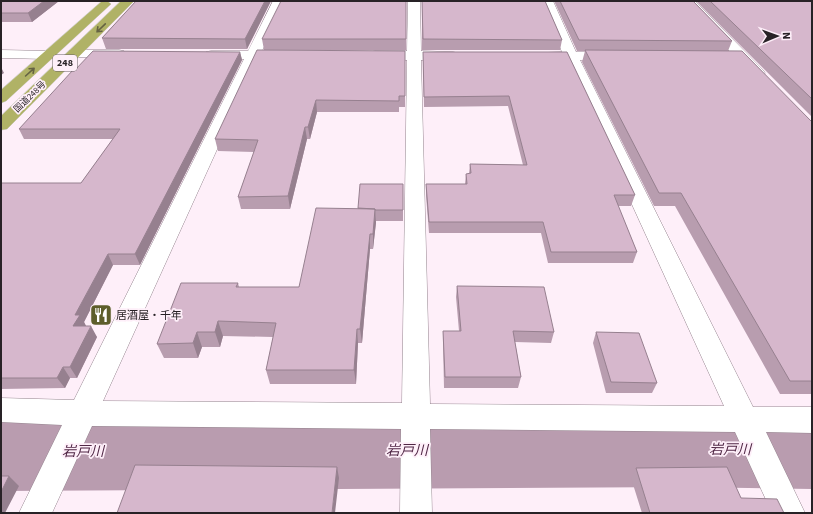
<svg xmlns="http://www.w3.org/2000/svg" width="813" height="514" font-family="'Source Sans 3','Noto Sans JP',sans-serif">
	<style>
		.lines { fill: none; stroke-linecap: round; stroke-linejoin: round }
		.river { fill: #b99caf; fill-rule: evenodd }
		.street-casing { stroke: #95858f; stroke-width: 1 }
		.highway-casing { stroke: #d4d3d4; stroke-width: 1 }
		.street { fill: #fff; fill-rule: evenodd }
		.highway { fill: #b0b266; fill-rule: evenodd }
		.wall { fill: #b89daf }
		.shaded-wall { fill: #96808f }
		.building { fill: #d6b7cc; stroke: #96808f }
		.oneway { stroke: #656343 }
		.labels { text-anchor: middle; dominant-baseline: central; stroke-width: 3.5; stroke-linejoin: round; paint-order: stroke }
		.far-street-label { font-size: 9px; fill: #282226; stroke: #feeff9 }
		.shield { fill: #feeff9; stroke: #686065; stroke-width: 1 }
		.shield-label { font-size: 10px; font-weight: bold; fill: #282226 }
		.poi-label { font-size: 11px; fill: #282226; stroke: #feeff9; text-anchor: start }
		.near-water-label { font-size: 14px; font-style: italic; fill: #502745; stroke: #feeff9 }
	</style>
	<rect width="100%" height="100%" fill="#feeff9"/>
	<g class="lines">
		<path class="river" d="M686 411 812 413V489L686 487 1 491V415Z"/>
		<g class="street-casing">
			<path id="street" d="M273 1H285L262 51 290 52 292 55 290 58 258 59 103 401 402 403 407 60 375 59 370 58 368 55 370 52 375 51H407L408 1H420L421 51 453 52 458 53 460 56 458 59 453 60H421L430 404 724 406 566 60 534 59 532 56 534 53 562 52 541 1H553L576 52H613L618 53 620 56 618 59 613 60H580L753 407H812V433L766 432 805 513H772L735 432 430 429 432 513H400L401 429 92 426 52 513H19L62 425 1 422V398L74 400 244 59H211L206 58 204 55 206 52 211 51H248Z
				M682 1H695L763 70 765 73 763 76H753Z
				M1 50 49 51 54 52 56 55 54 58 49 59 1 58Z
				M74 50H119L124 51 126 54 124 57 119 58 69 57 67 54 69 51Z"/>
		</g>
		<g class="highway-casing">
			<path id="highway" d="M121 1H134L7 129 1 130V116Z
				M101 2 107 1 111 4 6 101 1 103V90Z"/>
		</g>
		<use href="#street" class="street"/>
		<use href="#highway" class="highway"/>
	</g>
	<path class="wall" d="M1 1H59L32 22H1Z
		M136 1H271L247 49H106L102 38Z
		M406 1V50H264L262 39Z
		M422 1H545L562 40 560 50H422Z
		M554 1H693L732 41 728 51 812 122V394H780L675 206H654L582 62 585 51H577Z
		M696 1H812V117Z
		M405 51V107H399V112H317L310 139H307L290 209H241L238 197 254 152 218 151 215 139Z
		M240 52 242 60 140 265H113L84 322 86 326 97 337 77 378H70L65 388 1 389V183H81L113 139H24L19 129Z
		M423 52H567L635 195 631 206H618L637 252 633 263H548L541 233H429L426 195V184H465L466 174H469L470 164 523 165 508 106 424 107Z
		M403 184V221H376L373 249H370L362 343H358L356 384H270L266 370 273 337 223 336 220 347H202L198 358H164L157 344 238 283 239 287H299L358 208Z
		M457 286 554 332 551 343 515 342 521 377 518 388H444L443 342V331H459L456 297Z
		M596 332 657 383 652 393H606L593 343Z
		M636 468 741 498 784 513H642L631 478Z"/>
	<path class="shaded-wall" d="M44 1H59L32 22 28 13Z
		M265 1H271L247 49 245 39Z
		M240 52 242 60 140 265 135 254Z
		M1 67 4 73 1 75Z
		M316 100 317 112 310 139 308 127Z
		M305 127 307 139 290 209 288 196Z
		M375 209 376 223 373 249V234Z
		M370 234V249L362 343 360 329Z
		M108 254 113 265 84 322 86 326 80 337 73 326 75 315Z
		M218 321 223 336 220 347 215 332Z
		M91 326 97 337 77 378 70 367Z
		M357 329 358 343 356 384 354 370Z
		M197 332 202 347 198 358 193 343Z
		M63 367 70 378 65 388 57 378Z
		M337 467 339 478 335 513H332Z
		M9 476 19 486 5 513H1V492Z"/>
	<path class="building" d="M1 1H44L28 13H1Z
		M136 1H265L245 39 102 38Z
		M281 1H406V39H262Z
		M422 1H545L562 40 423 39Z
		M560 1H693L732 41 579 40Z
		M710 1H812V99Z
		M257 50 405 51V96H399V101L316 100 308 127H305L288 196 238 197 258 140 215 139Z
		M585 50 742 51 812 122V381H790L681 193H659Z
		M93 51 240 52 135 254H108L75 315H80L73 326H91L70 367H63L57 378H1V183H81L120 129H19L73 70H75Z
		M423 52H567L635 195H614L637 252H551L543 222H429L426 184H467L466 174 471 173 470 164 527 165 509 96 424 97Z
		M360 184H403V210H375V209L358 208Z
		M316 208 375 209 373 234H370L360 329H357L354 370H266L276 323 218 321 215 332H197L193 343 157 344 181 283H238L236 287H299Z
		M457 286 544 287 554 332 513 331 521 377H445L443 331H461Z
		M596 332 639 333 657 383 611 382Z
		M135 465 337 467 332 513H117Z
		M727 467 741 498 777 499 784 513H650L636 468Z
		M1 476H9L1 492Z"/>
	<defs><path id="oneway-shaft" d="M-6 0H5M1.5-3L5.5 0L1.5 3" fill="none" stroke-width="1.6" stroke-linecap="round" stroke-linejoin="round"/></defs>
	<g class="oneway">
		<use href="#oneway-shaft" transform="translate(101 28) rotate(136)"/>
		<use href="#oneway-shaft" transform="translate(30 72) rotate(-42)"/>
	</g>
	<defs>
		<g id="restaurant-square" transform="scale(1.15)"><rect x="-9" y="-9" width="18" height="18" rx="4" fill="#5d5e2b" stroke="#feeff9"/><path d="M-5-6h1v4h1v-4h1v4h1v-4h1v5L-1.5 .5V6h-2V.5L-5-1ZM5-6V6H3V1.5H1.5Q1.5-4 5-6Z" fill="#fff"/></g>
	</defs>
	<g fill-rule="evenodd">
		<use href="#restaurant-square" x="101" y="315"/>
	</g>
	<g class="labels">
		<g class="far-street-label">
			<text transform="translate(30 97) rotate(-44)">国道248号</text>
		</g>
		<rect class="shield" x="53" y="55" width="24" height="16" rx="3"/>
		<g class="shield-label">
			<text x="65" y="63">248</text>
		</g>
		<g class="poi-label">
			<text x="116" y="315">居酒屋・千年</text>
		</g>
		<g class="near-water-label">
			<text transform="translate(730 450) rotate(1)">岩戸川</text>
			<text x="407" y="451">岩戸川</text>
			<text x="83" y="452">岩戸川</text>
		</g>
	</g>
	<rect width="813" height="514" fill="none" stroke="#282226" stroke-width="4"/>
	<g transform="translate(777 36) rotate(88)" stroke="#feeff9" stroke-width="3" paint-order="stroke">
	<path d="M0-3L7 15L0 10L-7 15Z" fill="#282226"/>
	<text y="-6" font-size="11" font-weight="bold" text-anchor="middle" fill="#282226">N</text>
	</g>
</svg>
